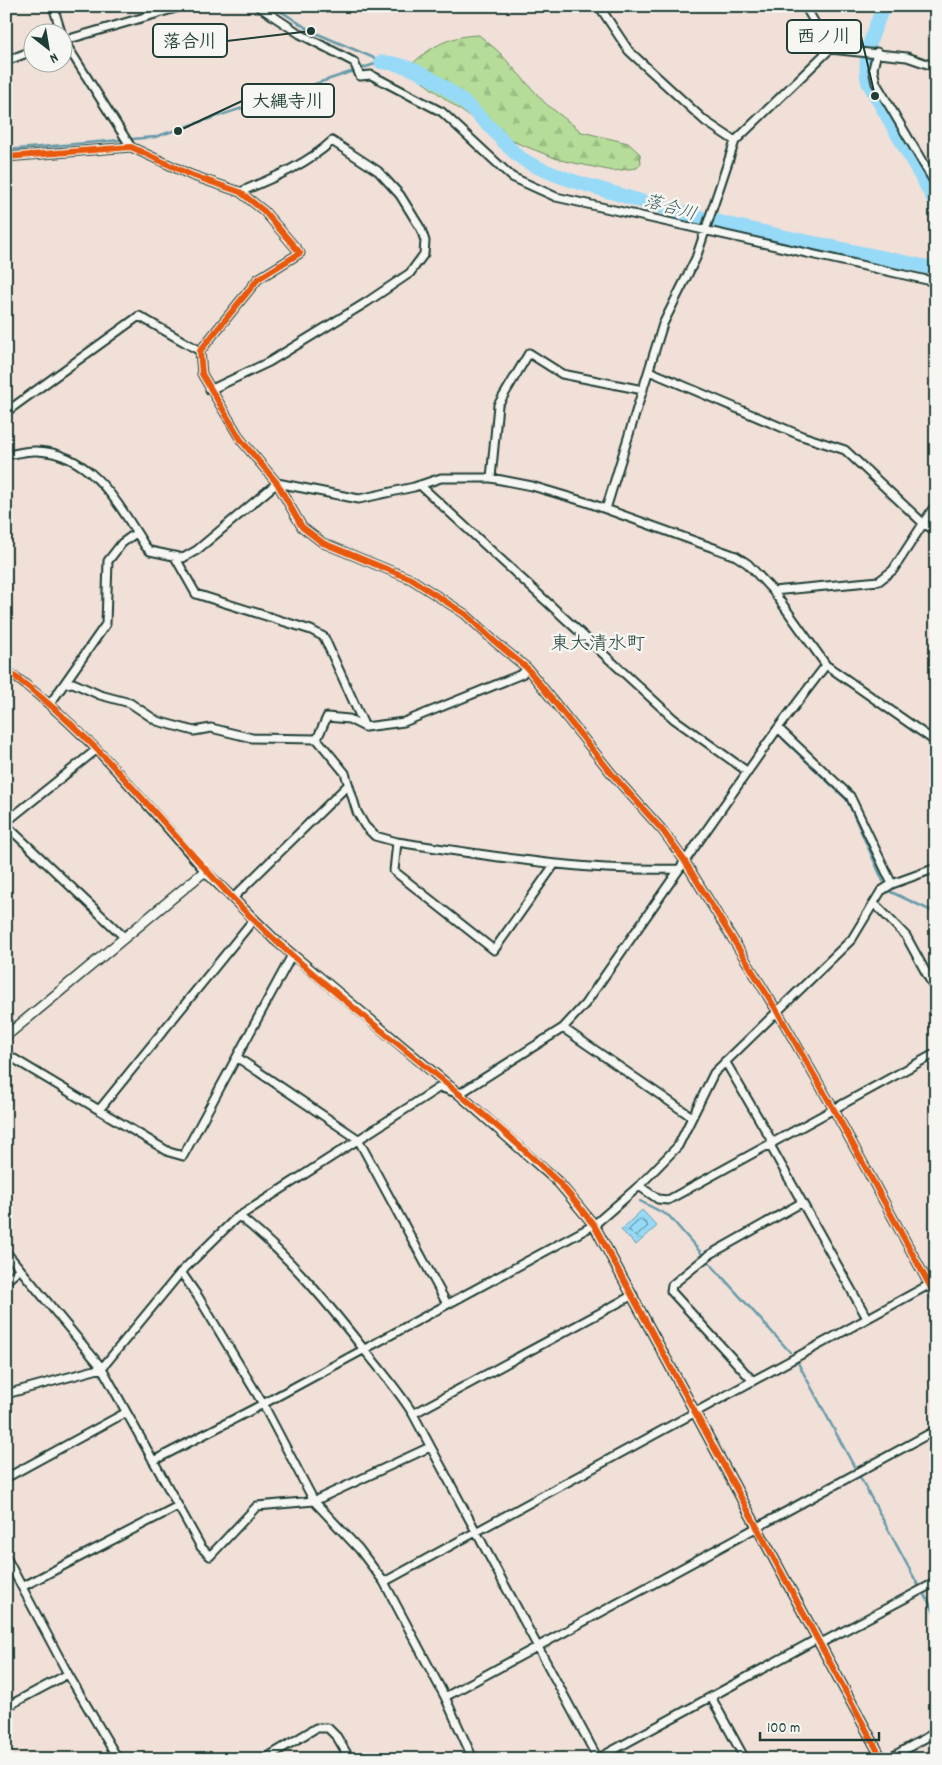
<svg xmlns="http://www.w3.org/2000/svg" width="942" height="1765" font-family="Dekko,'Klee One',sans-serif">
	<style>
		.forest { fill: url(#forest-firs); stroke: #6a8c66 }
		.water { fill: url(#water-ripples); stroke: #669baa }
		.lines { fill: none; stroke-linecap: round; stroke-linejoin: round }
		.shore { stroke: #4f7c82; stroke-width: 1 }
		.stream { stroke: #669baa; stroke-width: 2.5 }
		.river { stroke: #96daf8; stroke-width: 14 }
		.minor-casing { stroke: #1f3d34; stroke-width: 11 }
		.tertiary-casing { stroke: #1f3d34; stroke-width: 12 }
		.minor { stroke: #f6f6f2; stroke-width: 7 }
		.tertiary { stroke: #f6f6f2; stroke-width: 9 }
		.cycleway-casing { stroke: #f6f6f2; stroke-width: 9 }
		.cycleway { stroke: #e8590c; stroke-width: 6 }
		.labels { text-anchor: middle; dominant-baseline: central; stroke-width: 5; stroke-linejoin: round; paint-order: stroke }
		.water-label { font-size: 18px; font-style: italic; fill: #375c5b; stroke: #f6f6f2 }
		.quarter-label { font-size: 19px; fill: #1f3d34; stroke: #f6f6f2 }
		.leader { fill: none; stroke: #1f3d34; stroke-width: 2 }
		.callout-dot { fill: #1f3d34; stroke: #f6f6f2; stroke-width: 2 }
		.callout { fill: #f6f6f2; stroke: #1f3d34; stroke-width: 2 }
		.callout-label { font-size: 18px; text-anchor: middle; font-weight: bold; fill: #1f3d34 }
	</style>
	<defs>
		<pattern id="forest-firs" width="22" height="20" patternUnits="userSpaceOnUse" patternTransform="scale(1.25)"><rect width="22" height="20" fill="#b5dc98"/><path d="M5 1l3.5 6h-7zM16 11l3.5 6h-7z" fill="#9bbe84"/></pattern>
		<pattern id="water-ripples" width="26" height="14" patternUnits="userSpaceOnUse" patternTransform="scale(1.25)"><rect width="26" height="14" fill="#96daf8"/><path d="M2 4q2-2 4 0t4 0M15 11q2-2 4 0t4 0" fill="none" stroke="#81bcd5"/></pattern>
	</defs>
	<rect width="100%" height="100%" fill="#f1e0d8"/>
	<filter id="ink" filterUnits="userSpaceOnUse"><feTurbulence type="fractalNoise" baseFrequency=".02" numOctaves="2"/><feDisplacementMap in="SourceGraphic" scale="10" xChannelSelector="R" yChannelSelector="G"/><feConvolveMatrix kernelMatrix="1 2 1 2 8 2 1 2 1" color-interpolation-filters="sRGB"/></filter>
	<g filter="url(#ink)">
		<path class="forest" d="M479 35 498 51 545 103 582 132 628 143 640 154 641 163 637 168 613 171 560 160 502 137 463 112 424 83 412 64C433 45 450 36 479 35Z"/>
		<path class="water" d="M642 1210 657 1226 636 1245 621 1230Z"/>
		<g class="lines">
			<path class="shore" d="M641 1219 648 1226 636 1237 629 1230Z"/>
			<path class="stream" d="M273 6 311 31 381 61
				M6 150 155 137 381 62
				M783 739 847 800 883 881
				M891 892 936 913
				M640 1201 669 1216 702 1254
				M707 1260 790 1352
				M797 1361 856 1470
				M860 1477 918 1585
				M924 1593 936 1616"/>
			<path class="river" d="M884 6C874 29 862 56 868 82L936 203
				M381 62C422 64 462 98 489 126 502 139 514 156 531 164 561 179 595 187 627 197 728 228 833 246 936 269"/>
			<g class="minor-casing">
				<path id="minor" d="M53 6 61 32
					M258 6 300 34 354 62 360 76 371 75 442 112 512 177 556 197 936 282
					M599 6 629 51 705 121 735 141
					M805 6 830 49
					M62 38 131 147
					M62 41 183 6
					M877 52 873 69 876 83 936 185
					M6 61 32 51
					M6 157 131 147 191 175 240 192 264 211 300 253 258 279 200 351 202 374 241 440 277 483 302 527 323 543 411 579 465 614 494 641 527 668 612 774 663 831 684 860 777 1011 833 1108 936 1297
					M649 371 802 436 845 450 923 523 936 531
					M210 390 269 362 367 302 410 273 424 254 425 241 421 229 400 195 378 171 332 141C306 165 273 178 240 192
					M6 412 139 316 200 351
					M6 455C16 454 27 450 37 451 92 453 119 505 145 546L150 551 183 558 197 550 277 483 359 499 414 487 441 478H491L532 486 589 503 736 556 748 564 773 591 826 665 936 742
					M491 478 498 405 529 353 562 374 643 390
					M420 485 674 719 748 772
					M606 509 663 324 696 258 735 141 830 49 907 57 936 67
					M175 557 196 594 311 630 324 637 365 727
					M773 591 879 581 893 570 936 504
					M6 670C83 725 143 801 205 871
					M65 684 73 683 100 695 130 703 157 721 194 731 211 728 252 738 317 739 345 773 357 812 365 826 375 836 397 842C491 856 584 872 679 869
					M50 704 106 624 108 561 122 543 136 533
					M778 728 850 796 892 884
					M317 739 327 717 349 719 365 727 404 722 522 674 527 668
					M6 822 96 750
					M6 825 124 937
					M397 842 394 871 494 950 554 865
					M234 897 348 785
					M874 903 906 936 936 991
					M563 1028 692 1117
					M6 1054 169 1152 183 1156 292 955
					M238 1058 358 1139 447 1304
					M725 1061 773 1143
					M99 1110 254 919
					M770 1145 867 1318
					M639 1186 658 1199 668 1200 936 1053
					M239 1216C286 1253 325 1300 362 1347 380 1369 398 1390 413 1414L598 1759
					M6 1252 102 1368 201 1547 210 1556 257 1506 314 1501 430 1447
					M181 1272 199 1298 263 1404 314 1501 359 1549 384 1582 445 1697 473 1759
					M6 1281 20 1269
					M752 1380 671 1291 672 1285 709 1255 801 1203
					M6 1394 102 1368 181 1272 235 1219 440 1087 459 1094 563 1028 585 1004 778 728 826 665
					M413 1414 633 1295
					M153 1461 263 1404 594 1225 639 1186 678 1146 714 1073 852 939 881 891 892 884 936 868
					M6 1478 125 1413
					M6 1557 68 1674 118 1759
					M384 1582 936 1281
					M22 1587 178 1506
					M819 1644 936 1582
					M445 1697 936 1430
					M711 1697 745 1759
					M6 1707 68 1674
					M264 1759 316 1728H328L337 1737 350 1759
					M597 1759 817 1639
					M888 1759 936 1732"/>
			</g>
			<g class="tertiary-casing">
				<path id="tertiary" d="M6 1036 205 871 275 940 459 1094 559 1183 594 1225 882 1759"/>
			</g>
			<use href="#minor" class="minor"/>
			<use href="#tertiary" class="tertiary"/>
			<g class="cycleway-casing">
				<path id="cycleway" d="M6 157 131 147 191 175 240 192 264 211 300 253 258 279 200 351 202 374 241 440 277 483 302 527 323 543 411 579 465 614 494 641 527 668 612 774 663 831 684 860 777 1011 833 1108 936 1297
					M6 670C110 744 182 855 276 941 367 1024 469 1095 558 1182 571 1195 582 1211 594 1225L882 1759"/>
			</g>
			<use href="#cycleway" class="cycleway"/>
		</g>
	</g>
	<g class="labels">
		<g class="water-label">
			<text transform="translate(670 209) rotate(16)">落合川</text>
		</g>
		<g class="quarter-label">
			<text x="598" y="645">東大清水町</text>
		</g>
	</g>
	<path class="leader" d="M875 96L861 36M311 31L227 41M178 131L242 101"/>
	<g class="callout-dot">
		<circle cx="875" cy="96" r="5"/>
		<circle cx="311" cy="31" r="5"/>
		<circle cx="178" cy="131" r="5"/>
	</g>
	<g class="callout">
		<rect x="787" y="20" width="74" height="33" rx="5"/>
		<rect x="153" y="24" width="74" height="33" rx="5"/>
		<rect x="242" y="84" width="92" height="33" rx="5"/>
	</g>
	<g class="callout-label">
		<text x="824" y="42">西ノ川</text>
		<text x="190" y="47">落合川</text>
		<text x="288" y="107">大縄寺川</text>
	</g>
	<rect width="942" height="1765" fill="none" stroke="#f6f6f2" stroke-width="25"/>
	<rect x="12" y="12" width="917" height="1740" fill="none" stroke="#1f3d34" stroke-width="2" filter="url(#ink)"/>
	<g transform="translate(48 48) rotate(149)"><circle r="24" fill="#f6f6f2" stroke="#a0aca6"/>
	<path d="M0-4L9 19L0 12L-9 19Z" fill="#1f3d34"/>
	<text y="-8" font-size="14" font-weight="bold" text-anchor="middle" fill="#1f3d34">N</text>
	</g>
	<path d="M760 1732v8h119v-8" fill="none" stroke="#1f3d34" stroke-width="2.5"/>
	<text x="767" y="1732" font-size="15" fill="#1f3d34" stroke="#f6f6f2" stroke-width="4" paint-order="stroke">100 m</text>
</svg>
